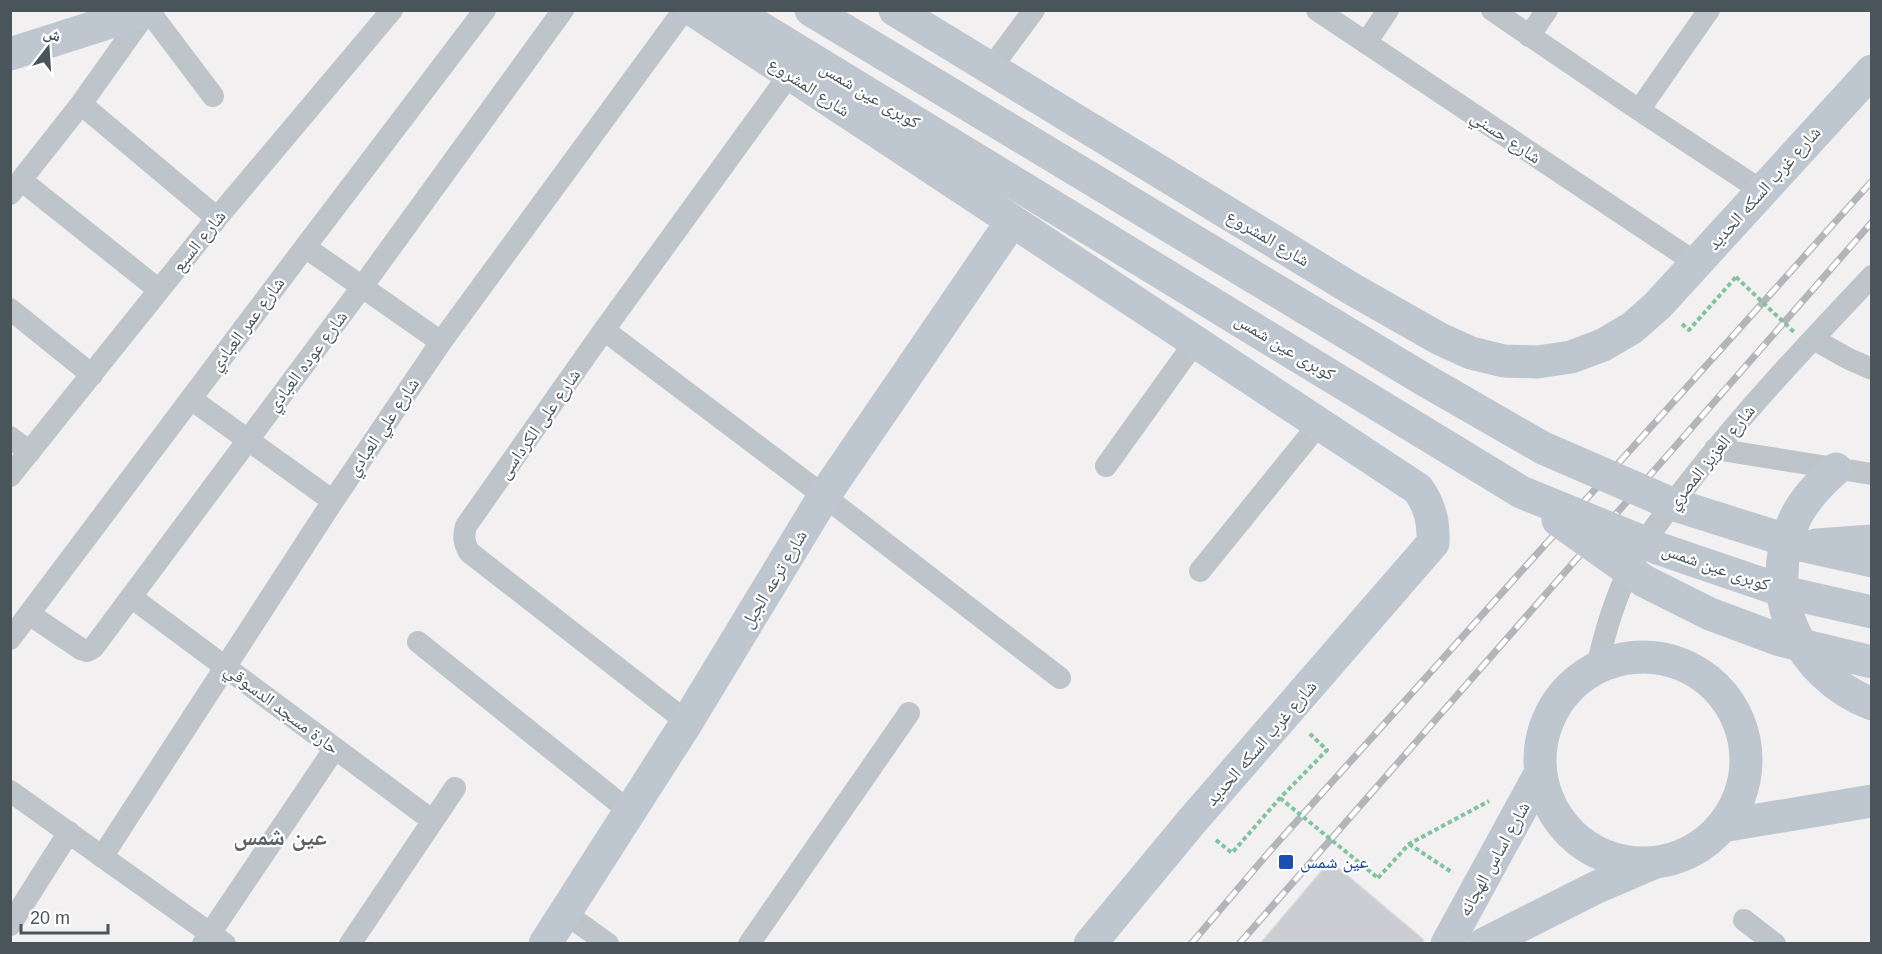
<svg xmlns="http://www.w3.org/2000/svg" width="1882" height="954" font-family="Arial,'Noto Naskh Arabic',sans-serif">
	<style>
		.building { fill: #cbcdd2; stroke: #d5d7db; stroke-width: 1.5 }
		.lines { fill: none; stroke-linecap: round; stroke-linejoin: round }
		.path { stroke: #80c49f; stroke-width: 4; stroke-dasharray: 4.5 3; stroke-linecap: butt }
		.street { stroke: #bdc5cb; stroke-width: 22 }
		.secondary { stroke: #bec7cf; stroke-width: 33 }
		.rail-casing { stroke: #b3b6b9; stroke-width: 7 }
		.rail { stroke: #fff; stroke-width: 4.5; stroke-dasharray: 14; stroke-linecap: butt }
		.path-bridge { stroke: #80c49f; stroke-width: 4; stroke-dasharray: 4.5 3; stroke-linecap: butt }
		.secondary-bridge { stroke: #bec7cf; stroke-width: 33 }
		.transit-dot { fill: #1a4fb4; stroke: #fff; stroke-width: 2 }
		.labels { text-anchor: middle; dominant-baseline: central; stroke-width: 4.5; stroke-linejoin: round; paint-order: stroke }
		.street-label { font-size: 18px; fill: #4a545b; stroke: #fff }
		.transit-label { font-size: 18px; fill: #164399; stroke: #fff; text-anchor: start }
		.district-label { font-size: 24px; font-weight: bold; fill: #5d6164; stroke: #fff }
	</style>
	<rect width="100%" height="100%" fill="#f2f0f0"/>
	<path class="building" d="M1330 861 1424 940 1421 944H1260Z"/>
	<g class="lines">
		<path class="path" d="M1682 324 1689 330 1736 277
			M1216 840 1232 853 1280 798 1327 750 1308 732
			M1409 844 1453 873
			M1378 878 1409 844 1489 801"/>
		<path class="street" d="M148 10 213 96
			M1317 10 1696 263
			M1492 10 1639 110 1762 191
			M1529 36 1547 10
			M1366 43 1388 10
			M991 68 1034 10
			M81 104 217 218
			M1639 110 1709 10
			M21 180 159 290
			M10 194 81 104 148 10
			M305 247 441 342
			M10 309 92 375
			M604 330 824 496 1060 678
			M1813 339 1849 359 1872 369
			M191 399 333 501
			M10 437 30 452
			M1715 449 1872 474
			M1106 466 1195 342
			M10 476 217 218 392 10
			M1200 571 1319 424
			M131 597 433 821
			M29 614 81 649 87 651 93 648 362 287 563 10
			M10 639 305 247 485 10
			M418 642 629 811
			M1597 667C1605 631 1615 597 1632 564 1647 535 1668 510 1687 485 1744 411 1808 344 1872 276
			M687 722 469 552C464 543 463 537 466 526L604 330 789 75
			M10 791 225 944
			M102 857 333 501 441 342 684 10
			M565 913 608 944
			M1744 920 1775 944
			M10 925 69 832
			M203 944 335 748
			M350 944 455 788
			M749 944 909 713"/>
		<path class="secondary" d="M693 10 1418 489C1430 506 1434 522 1433 543L1192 821 1090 944
			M895 10 1352 289 1440 339 1471 353 1504 361 1537 362 1571 357 1603 345 1632 328 1658 305 1872 71
			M10 54 148 10
			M1836 469C1819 484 1802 501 1793 523 1762 596 1798 675 1872 704
			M1816 545 1872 541
			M1540 760a103 103 0 1 1 206 0a103 103 0 1 1-206 0Z
			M1722 826 1872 801
			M545 944 687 722 824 496 1012 221
			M1447 944 1540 774
			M1484 944 1597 887 1653 863"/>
		<g class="rail-casing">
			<path id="rail" d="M1191 944 1270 851 1872 181
				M1239 944 1872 222"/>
		</g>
		<use href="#rail" class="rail"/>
		<path class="path-bridge" d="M1736 277 1795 333
			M1280 798 1378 878"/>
		<path class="secondary-bridge" d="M731 10 1521 492 1660 549 1792 594 1872 612
			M811 10 1423 379 1543 448 1672 504 1805 546 1872 561
			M1558 520 1644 581 1710 614 1780 640 1872 662"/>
	</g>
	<rect class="transit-dot" x="1278" y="854" width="16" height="16" rx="3"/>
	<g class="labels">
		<g class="street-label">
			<text transform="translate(809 87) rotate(33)">شارع المشروع</text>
			<text transform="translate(870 95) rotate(31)">كوبرى عين شمس</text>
			<text transform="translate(1506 137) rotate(34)">شارع حسني</text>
			<text transform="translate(1764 188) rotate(-48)">شارع غرب السكه الحديد</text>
			<text transform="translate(1268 238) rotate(31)">شارع المشروع</text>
			<text transform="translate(199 241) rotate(-51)">شارع السبع</text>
			<text transform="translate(247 324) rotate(-53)">شارع عمر العبادي</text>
			<text transform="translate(1285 347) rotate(31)">كوبرى عين شمس</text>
			<text transform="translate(307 361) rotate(-53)">شارع عوده العبادي</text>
			<text transform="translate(539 424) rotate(-55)">شارع على الكرداسى</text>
			<text transform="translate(383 427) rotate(-56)">شارع علي العبادي</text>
			<text transform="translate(1711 457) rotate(-51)">شارع العزيز المصري</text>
			<text transform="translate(1716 567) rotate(19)">كوبرى عين شمس</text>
			<text transform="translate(774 579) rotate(-59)">شارع ترعه الجبل</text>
			<text transform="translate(282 709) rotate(37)">حارة مسجد الدسوقي</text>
			<text transform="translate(1261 743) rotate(-49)">شارع غرب السكه الحديد</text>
			<text transform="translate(1494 859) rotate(-61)">شارع اساس الهجانه</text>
		</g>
		<g class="transit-label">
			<text x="1300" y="862">عين شمس</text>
		</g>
		<g class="district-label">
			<text x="280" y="836">عين شمس</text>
		</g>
	</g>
	<rect width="1882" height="954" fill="none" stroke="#4a545b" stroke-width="24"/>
	<g transform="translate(48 48) rotate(17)" stroke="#ffffff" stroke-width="4.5" paint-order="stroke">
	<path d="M0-4.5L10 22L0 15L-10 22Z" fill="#4a545b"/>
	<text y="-9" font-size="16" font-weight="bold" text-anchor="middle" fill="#4a545b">ش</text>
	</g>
	<path d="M21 924v9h87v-9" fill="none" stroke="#4a545b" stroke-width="3"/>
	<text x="30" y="924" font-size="18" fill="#4a545b" stroke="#ffffff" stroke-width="4.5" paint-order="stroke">20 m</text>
</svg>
